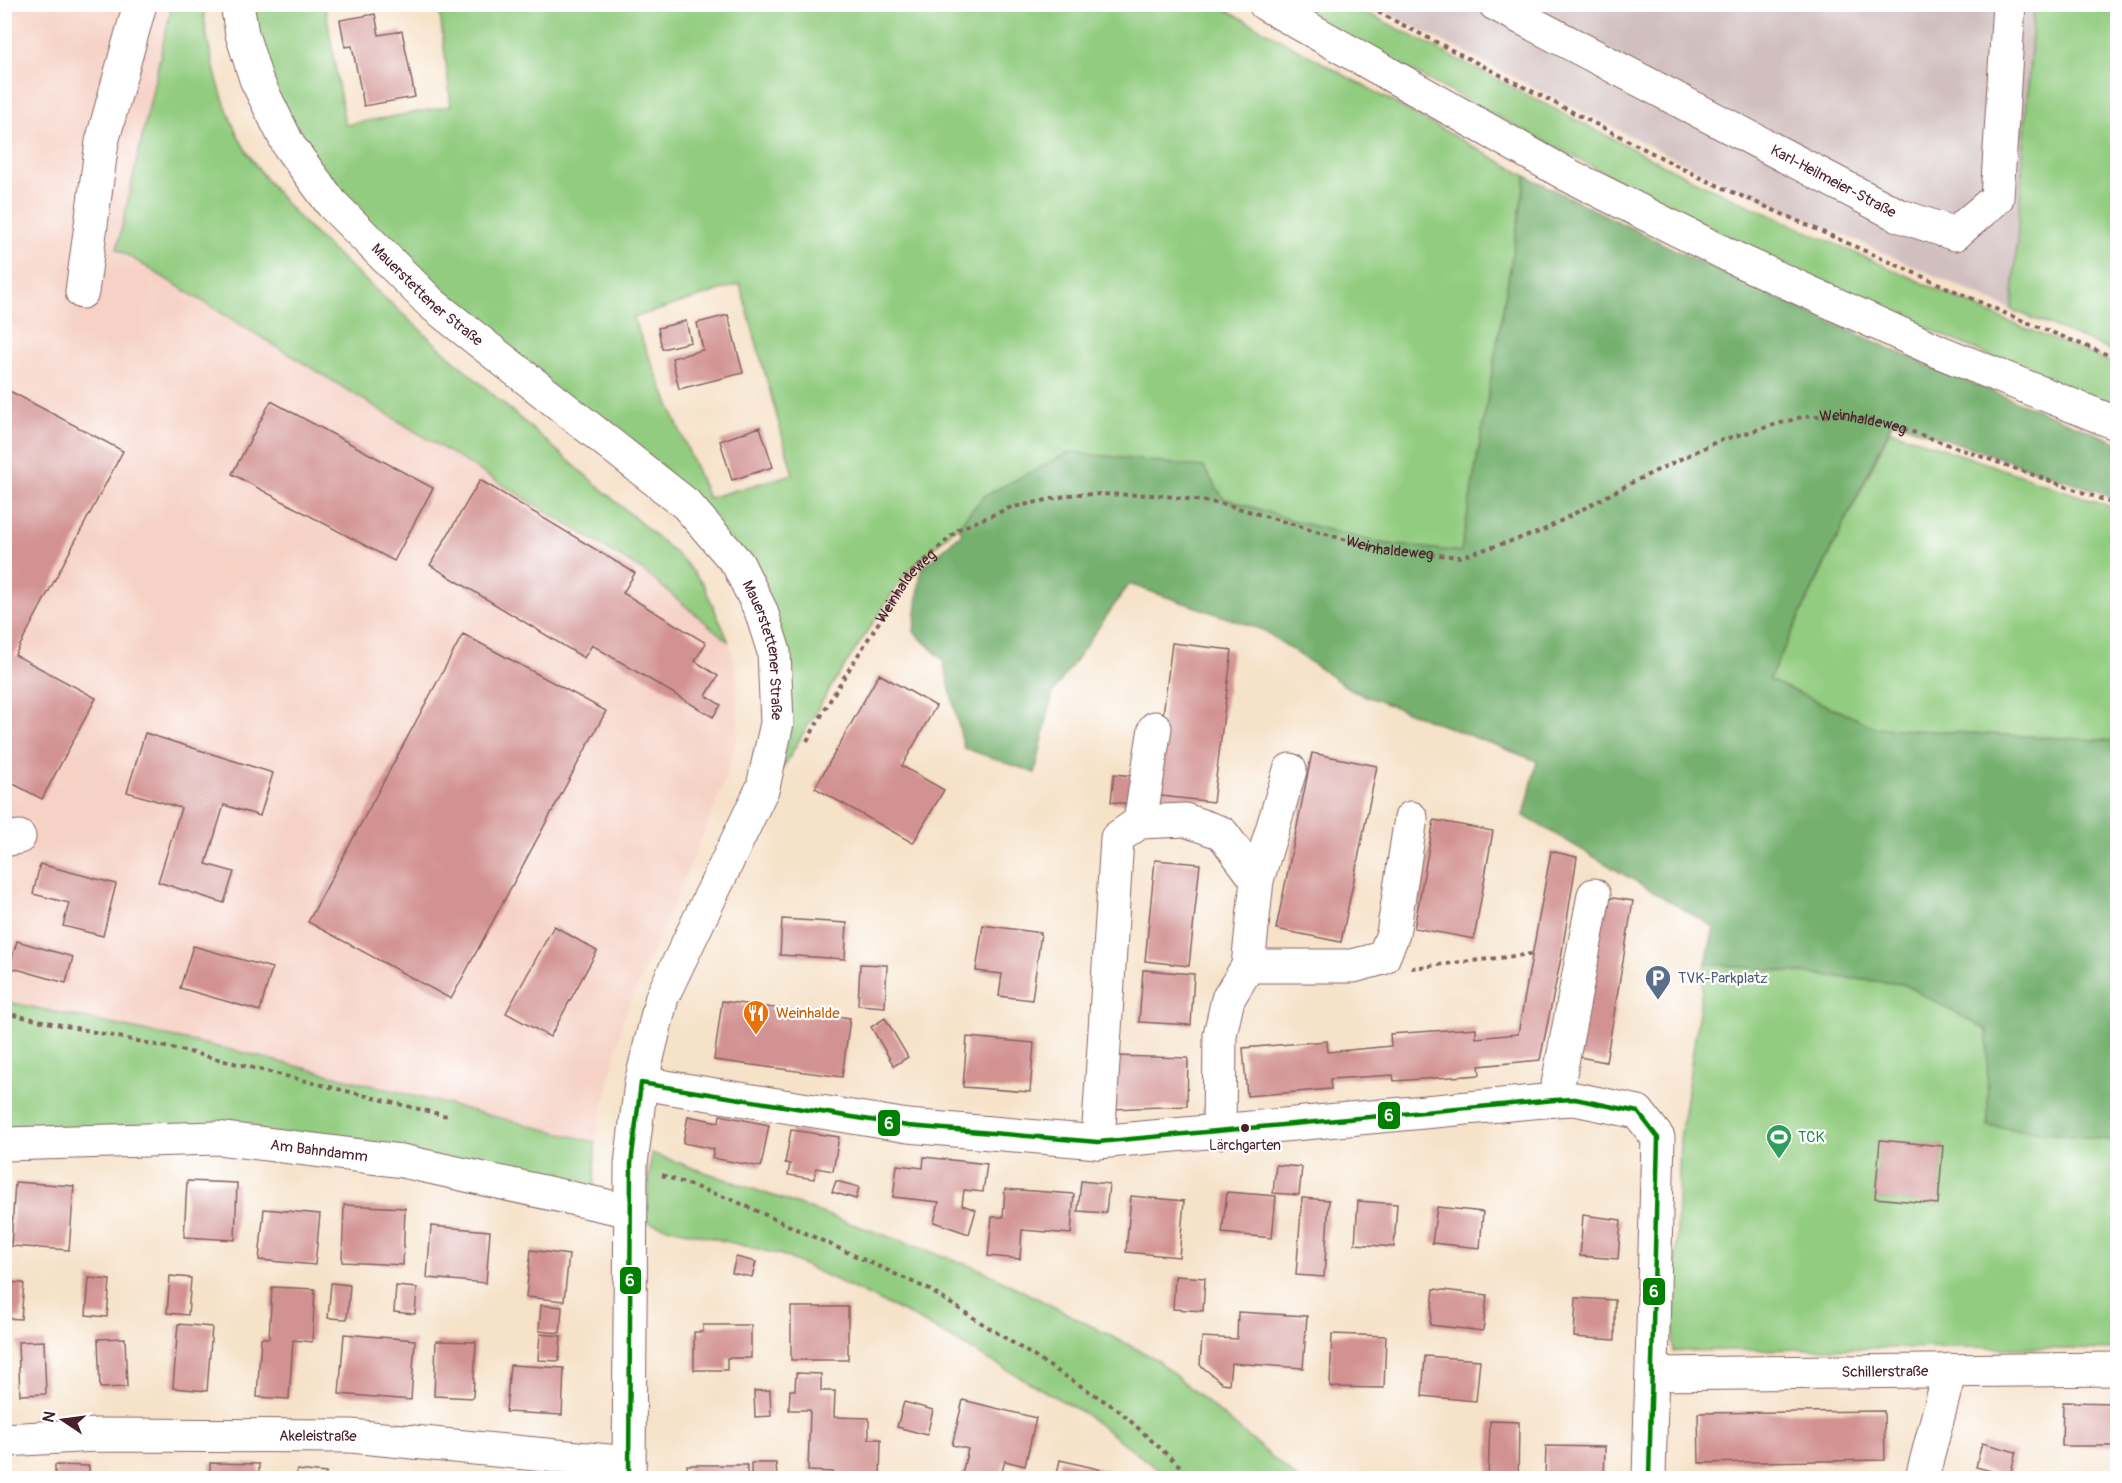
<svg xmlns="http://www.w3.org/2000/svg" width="2122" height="1483" font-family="Pangolin,sans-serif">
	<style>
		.built { fill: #f6d1c5; fill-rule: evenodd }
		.industrial { fill: #d1bfbf }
		.green { fill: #92cc80; stroke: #6e7656; stroke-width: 1.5; fill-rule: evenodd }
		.forest { fill: #75b06e; stroke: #60684c; stroke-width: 1.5 }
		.building { fill: #d29291 }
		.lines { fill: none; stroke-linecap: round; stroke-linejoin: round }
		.minor-casing { stroke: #866362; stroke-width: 35 }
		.major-casing { stroke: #866362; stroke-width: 35 }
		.path { stroke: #866362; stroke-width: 4; stroke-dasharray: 4.5 4.5; stroke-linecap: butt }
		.minor { stroke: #fff; stroke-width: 33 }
		.major { stroke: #fff; stroke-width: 33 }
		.bus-1-casing { stroke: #fff; stroke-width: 9 }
		.bus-1 { stroke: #008000; stroke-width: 4.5 }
		.bus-dot { fill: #4a1f2b; stroke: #fff; stroke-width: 2 }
		.labels { text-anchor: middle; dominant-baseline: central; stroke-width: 4.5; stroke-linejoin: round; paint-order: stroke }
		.bus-label { font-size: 14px; fill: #4a1f2b; stroke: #fff }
		.street-label { font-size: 15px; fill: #4a1f2b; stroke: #fff }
		.service-label { font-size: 15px; fill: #4e5e75; stroke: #fff; text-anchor: start }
		.food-label { font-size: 15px; fill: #c56008; stroke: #fff; text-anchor: start }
		.leisure-label { font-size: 15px; fill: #27864d; stroke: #fff; text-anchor: start }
		.line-badge { stroke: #fff; stroke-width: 2 }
		.badge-label { font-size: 16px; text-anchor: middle; font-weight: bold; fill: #fff }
	</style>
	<rect width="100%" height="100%" fill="#fff"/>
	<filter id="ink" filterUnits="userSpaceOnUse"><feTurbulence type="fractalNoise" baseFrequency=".0167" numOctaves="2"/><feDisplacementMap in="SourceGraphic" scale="12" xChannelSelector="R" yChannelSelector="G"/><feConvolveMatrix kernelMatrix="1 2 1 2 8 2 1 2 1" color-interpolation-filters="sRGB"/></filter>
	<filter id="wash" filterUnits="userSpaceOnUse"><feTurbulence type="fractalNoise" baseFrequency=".008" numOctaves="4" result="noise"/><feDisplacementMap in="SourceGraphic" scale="24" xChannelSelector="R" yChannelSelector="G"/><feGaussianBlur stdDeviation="1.35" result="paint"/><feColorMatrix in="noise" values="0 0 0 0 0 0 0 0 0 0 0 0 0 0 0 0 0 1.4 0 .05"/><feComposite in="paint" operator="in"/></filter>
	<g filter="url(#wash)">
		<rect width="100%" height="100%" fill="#f6e2c9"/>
		<path class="built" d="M5 5H172L117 249 642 570 729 642 737 675 738 733 726 777 703 835 623 1020 595 1142 241 1052 5 1001 4 779 43 799 96 699 15 655 123 451 5 388ZM481 480 635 573 623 593 705 643 695 661 718 676 706 696 720 705 714 717 592 645 584 658 430 565ZM463 634 606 711 451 999 309 922ZM145 733 273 773 260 816 224 805 206 864 233 872 224 902 158 882 181 808 127 792ZM40 864 116 884 103 936 69 903 33 894ZM17 942 73 957 66 983 9 967ZM193 946 272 969 260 1010 180 987Z"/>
		<path class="industrial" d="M1371 5H2034L2012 310 1700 171Z"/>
		<path class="green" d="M172 4 203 5C206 49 224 114 247 152 285 213 342 259 394 306 488 392 585 475 681 558L703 584 729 642 642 570 117 249Z
			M249 5H325L345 125 451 106 439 5H1218L1526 176 1461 552 1378 543 1302 523 1223 498 1203 467 984 496 958 526 906 573 830 688 783 768 774 607 341 200 298 141 264 73ZM740 284 793 474 708 498 633 318Z
			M1285 5H1352L1699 183 2010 322 2117 365V413L1742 245Z
			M2034 5H2117V353L2012 310Z
			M1890 430 2117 509V741L1877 728 1769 680Z
			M1706 963 1903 984 1987 1030 1988 1126 2117 1141V1350L1962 1347 1673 1351 1680 1139ZM1880 1140 1943 1146 1938 1204 1875 1198Z
			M4 1001 241 1052 595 1142 594 1194 405 1150 5 1134Z
			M651 1153 980 1269 1154 1358 1297 1478H1169L1085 1414 908 1314 782 1255 646 1222Z"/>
		<path class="forest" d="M1526 176 1728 276 1934 368 2117 442V498L1893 421 1769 680 1877 728 2117 741V1141L1988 1126 1987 1030 1903 984 1706 963 1714 927 1524 816 1537 761 1353 691 1263 630 1129 584 1053 692 1035 773 964 748 943 660 914 632 921 569 962 533 958 526 984 496 1070 452 1203 467 1223 498 1302 523 1378 543 1461 552Z"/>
		<g id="blocks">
			<path class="building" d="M375 14 379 35 402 31 415 97 364 106 352 46 345 47 340 20Z
				M728 315 743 373 679 389 672 358 703 350 697 323Z
				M686 321 691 342 662 349 658 328Z
				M4 388 123 451 15 655 96 698 42 799 4 779Z
				M271 401 433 488 394 561 232 474Z
				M760 427 773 467 732 480 720 441Z
				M480 480 635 573 623 593 706 643 695 661 718 676 706 696 721 705 713 717 592 645 584 658 430 565Z
				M463 634 606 711 451 999 308 922Z
				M1172 643 1232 650 1213 802 1153 795Z
				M879 674 936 706 902 766 944 790 913 843 815 788Z
				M145 733 273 773 260 816 224 805 206 864 234 872 224 903 158 882 181 808 127 792Z
				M1312 753 1377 766 1341 942 1276 929Z
				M1114 774 1134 776 1131 804 1111 802Z
				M1434 820 1493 831 1474 939 1414 928Z
				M1551 851 1577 857 1561 958 1540 1060 1479 1066 1480 1075 1394 1081 1393 1075 1330 1079 1331 1089 1247 1096 1243 1048 1327 1041 1328 1052 1391 1046 1390 1034 1476 1028V1038L1518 1034Z
				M1155 860 1200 864 1189 966 1145 961Z
				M40 864 116 884 103 936 63 926 69 903 33 894Z
				M1606 897 1633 901 1606 1062 1579 1057Z
				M782 919 847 923 845 959 780 955Z
				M983 925 1041 933 1032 1000 999 996 1002 974 976 971Z
				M554 926 597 951 550 1037 506 1013Z
				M17 941 73 957 66 983 9 967Z
				M193 946 272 968 260 1011 180 988Z
				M860 964 887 965 885 1007 858 1005Z
				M1143 970 1194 974 1191 1025 1139 1022Z
				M722 1001 850 1018 842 1077 714 1060Z
				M885 1018 908 1057 894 1066 871 1027Z
				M967 1037 1034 1043 1030 1092 963 1087Z
				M1113 1056 1188 1058 1187 1106 1112 1109Z
				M720 1115 769 1125 761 1167 712 1158 714 1149 683 1143 688 1116 719 1122Z
				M791 1130 839 1137 833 1171 816 1168 814 1179 788 1175 790 1164 785 1163Z
				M1880 1140 1943 1146 1938 1204 1875 1198Z
				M924 1157 987 1164 983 1192 964 1190 962 1205 976 1210 969 1234 934 1222 939 1202 893 1197 897 1165 923 1168Z
				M1276 1165 1302 1167 1299 1195 1273 1193Z
				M187 1181 237 1183 235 1240 184 1237Z
				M836 1181 859 1187 856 1199 832 1192Z
				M1081 1181 1109 1184 1106 1213 1078 1211Z
				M15 1182 74 1186 69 1250 11 1246Z
				M1005 1189 1074 1194 1071 1234 1022 1230 1020 1259 988 1256 992 1217H1003Z
				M1227 1192 1276 1196 1272 1238 1222 1233Z
				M1131 1196 1184 1201 1179 1257 1126 1252Z
				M1302 1198 1329 1200 1324 1277 1296 1275Z
				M1358 1201 1397 1204 1394 1247 1355 1244Z
				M344 1205 405 1208 403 1265 342 1262Z
				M1437 1207 1483 1212 1480 1248 1432 1243Z
				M264 1209 320 1214 315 1265 259 1260Z
				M1583 1215 1621 1220 1618 1259 1580 1256Z
				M431 1226 490 1231 486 1283 427 1278Z
				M531 1250 569 1255 564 1301 526 1297Z
				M736 1257 756 1262 752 1277 732 1273Z
				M170 1276 191 1278 188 1315 167 1313Z
				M1175 1276 1205 1278 1203 1311 1173 1309Z
				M89 1278 110 1280 107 1317 86 1315Z
				M4 1282 24 1283 21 1319 4 1318Z
				M331 1283 350 1285 347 1319 328 1318Z
				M396 1286 417 1288 415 1314 394 1312Z
				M272 1287 315 1289 312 1342 293 1340 289 1399 257 1397 261 1338H269Z
				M1434 1289 1487 1295 1483 1331 1430 1325Z
				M1576 1298 1615 1300V1340L1574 1337Z
				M541 1305 562 1307 560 1333 539 1331Z
				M791 1307H848V1360H791Z
				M1238 1312 1307 1316 1303 1368 1231 1363 1229 1384 1222 1383 1200 1365 1202 1337 1237 1339Z
				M178 1324 212 1327 207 1391 173 1388Z
				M703 1325H751V1358H727V1370H694V1332H703Z
				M344 1334 415 1340 411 1400 339 1394Z
				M540 1334 561 1336 559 1361 538 1360Z
				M1332 1334 1386 1336 1384 1388 1330 1387Z
				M125 1338 127 1387 100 1388 98 1339Z
				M44 1341 46 1394 20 1395 18 1342Z
				M436 1341 476 1342 473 1398 434 1396Z
				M1425 1356 1480 1360 1476 1401 1422 1396Z
				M510 1365 564 1368 562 1415 506 1412Z
				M796 1373 821 1374V1391H835L834 1417 869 1418V1439H881L880 1478H833V1472L808 1471 810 1410H789L790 1390H795Z
				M770 1390 771 1416 755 1417 754 1391Z
				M963 1400 1036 1418 1025 1466 1005 1461 1000 1478H961L968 1449 952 1445Z
				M904 1402 933 1410 927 1435 897 1427Z
				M2063 1402 2118 1403V1446H2062Z
				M1884 1411 1885 1460 1699 1463 1698 1413Z
				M1490 1421 1519 1422 1518 1478H1488Z
				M1982 1443 2016 1452 2010 1476 1976 1467Z
				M1546 1446 1605 1447 1604 1478H1545Z
				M1060 1460 1107 1471 1106 1478H1056Z
				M210 1463 259 1464V1478H210Z
				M751 1463H776L777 1478H751Z
				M55 1465 89 1466V1478H55Z
				M687 1465H747V1478H687Z
				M297 1470 326 1473V1478H296Z
				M168 1472 169 1478H125V1474Z"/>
		</g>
	</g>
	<g filter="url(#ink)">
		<use href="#blocks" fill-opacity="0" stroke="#866362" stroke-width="1.5"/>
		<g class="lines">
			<g class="minor-casing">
				<g id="minor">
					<path id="s2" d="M1495 4 1898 215 1955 234 1997 198 2009 4"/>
					<path d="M82 292 102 142 140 4"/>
					<path d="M1140 822 1155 728"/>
					<path d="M4 840 19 837"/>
					<path d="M1257 880 1290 770"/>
					<path d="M1248 966H1353L1383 958 1393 934 1411 818"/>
					<path d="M641 1083 908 1126 1098 1142 1555 1100 1575 1099 1638 1112 1658 1138 1649 1478"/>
					<path d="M1555 1100 1594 895"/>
					<path d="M1098 1142 1117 838 1140 822 1185 820 1222 833 1257 880 1248 966 1228 999 1220 1035 1219 1132"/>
					<path id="s3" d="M4 1144 217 1138 402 1161 630 1211"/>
					<path id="s4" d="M1654 1374 2118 1369"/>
					<path id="s5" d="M4 1440 97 1435 351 1436 629 1463"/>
					<path d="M1922 1478 1950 1370"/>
				</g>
			</g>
			<g class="major-casing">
				<g id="major">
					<path id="s6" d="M237 4 242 34 256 79 289 146 332 204 432 304 686 504 738 564 761 611 774 652 777 723 763 787 662 997 641 1083 631 1164 629 1478"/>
					<path d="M1265 4 1566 174 1736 259 1940 352 2118 424"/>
				</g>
			</g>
			<g class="path">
				<path d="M1362 4 1699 177 2009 315 2118 359"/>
				<path id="s1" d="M807 741 836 690 908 576 959 529 1009 508 1075 494 1158 495 1224 504 1377 549 1460 557 1540 532 1635 481 1718 441 1802 417 1841 415 1890 424 2118 505"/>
				<path d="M1411 968 1532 954"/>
				<path d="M4 1013 185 1051 451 1117"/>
				<path d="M662 1175 735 1201 928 1289 1117 1409 1193 1478"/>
			</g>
			<use href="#minor" class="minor"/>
			<use href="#major" class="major"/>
			<g class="bus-1-casing">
				<path id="bus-1" d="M641 1083 908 1126 1098 1142 1555 1100 1575 1099 1638 1112
					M1638 1112 1658 1138 1649 1478
					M629 1478 631 1164 641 1083"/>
			</g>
			<use href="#bus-1" class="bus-1"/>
		</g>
	</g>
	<defs>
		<g id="parking-pin" transform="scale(1.35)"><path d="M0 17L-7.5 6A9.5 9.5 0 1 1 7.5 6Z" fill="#5c6f8a" stroke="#fff"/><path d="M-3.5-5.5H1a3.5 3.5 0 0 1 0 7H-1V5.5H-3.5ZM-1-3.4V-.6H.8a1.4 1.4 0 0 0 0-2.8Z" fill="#fff"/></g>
		<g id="restaurant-pin" transform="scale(1.35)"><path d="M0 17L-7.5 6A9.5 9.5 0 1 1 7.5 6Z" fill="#e8710a" stroke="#fff"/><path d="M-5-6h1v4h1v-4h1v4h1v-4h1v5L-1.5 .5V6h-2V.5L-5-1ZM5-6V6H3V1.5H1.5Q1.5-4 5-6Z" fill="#fff"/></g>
		<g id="stadium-pin" transform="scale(1.35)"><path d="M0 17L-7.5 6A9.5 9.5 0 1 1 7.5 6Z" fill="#2e9e5b" stroke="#fff"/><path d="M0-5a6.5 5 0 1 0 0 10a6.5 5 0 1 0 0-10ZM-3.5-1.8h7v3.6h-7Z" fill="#fff"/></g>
	</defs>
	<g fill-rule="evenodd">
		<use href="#parking-pin" x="1658" y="978"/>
		<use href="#restaurant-pin" x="756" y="1013"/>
		<use href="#stadium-pin" x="1779" y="1137"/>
	</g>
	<circle class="bus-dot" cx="1245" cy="1128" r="5"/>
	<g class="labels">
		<g class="bus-label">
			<text x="1245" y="1145">Lärchgarten</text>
		</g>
		<g class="street-label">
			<text stroke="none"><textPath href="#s2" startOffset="382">Karl-Heilmeier-Straße</textPath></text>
			<text stroke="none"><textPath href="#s6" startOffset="356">Mauerstettener Straße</textPath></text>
			<text stroke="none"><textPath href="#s1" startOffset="1210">Weinhaldeweg</textPath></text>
			<text stroke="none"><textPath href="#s1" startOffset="706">Weinhaldeweg</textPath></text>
			<text stroke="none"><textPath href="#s1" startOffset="184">Weinhaldeweg</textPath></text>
			<text stroke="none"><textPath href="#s6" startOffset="860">Mauerstettener Straße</textPath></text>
			<text stroke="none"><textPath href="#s3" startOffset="316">Am Bahndamm</textPath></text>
			<text stroke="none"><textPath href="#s4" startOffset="231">Schillerstraße</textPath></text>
			<text stroke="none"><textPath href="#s5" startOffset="314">Akeleistraße</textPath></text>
		</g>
		<g class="service-label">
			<text x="1678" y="978">TVK-Parkplatz</text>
		</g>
		<g class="food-label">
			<text x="776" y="1013">Weinhalde</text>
		</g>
		<g class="leisure-label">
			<text x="1798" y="1137">TCK</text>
		</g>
	</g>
	<g class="line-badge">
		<rect x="1377" y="1101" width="24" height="29" rx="6" fill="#008000"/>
		<rect x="877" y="1109" width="24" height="28" rx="6" fill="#008000"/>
		<rect x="619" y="1266" width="23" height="29" rx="6" fill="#008000"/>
		<rect x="1642" y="1277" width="24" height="29" rx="6" fill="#008000"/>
	</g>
	<g class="badge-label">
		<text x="1389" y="1121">6</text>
		<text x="889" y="1129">6</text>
		<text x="630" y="1286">6</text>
		<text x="1654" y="1297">6</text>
	</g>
	<rect width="2122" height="1483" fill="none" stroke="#fff" stroke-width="24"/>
	<g transform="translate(63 1420) rotate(283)" stroke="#ffffff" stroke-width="4.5" paint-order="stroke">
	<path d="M0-4.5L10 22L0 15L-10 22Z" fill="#4a1f2b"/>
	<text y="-9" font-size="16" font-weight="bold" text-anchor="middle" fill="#4a1f2b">N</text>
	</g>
</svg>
